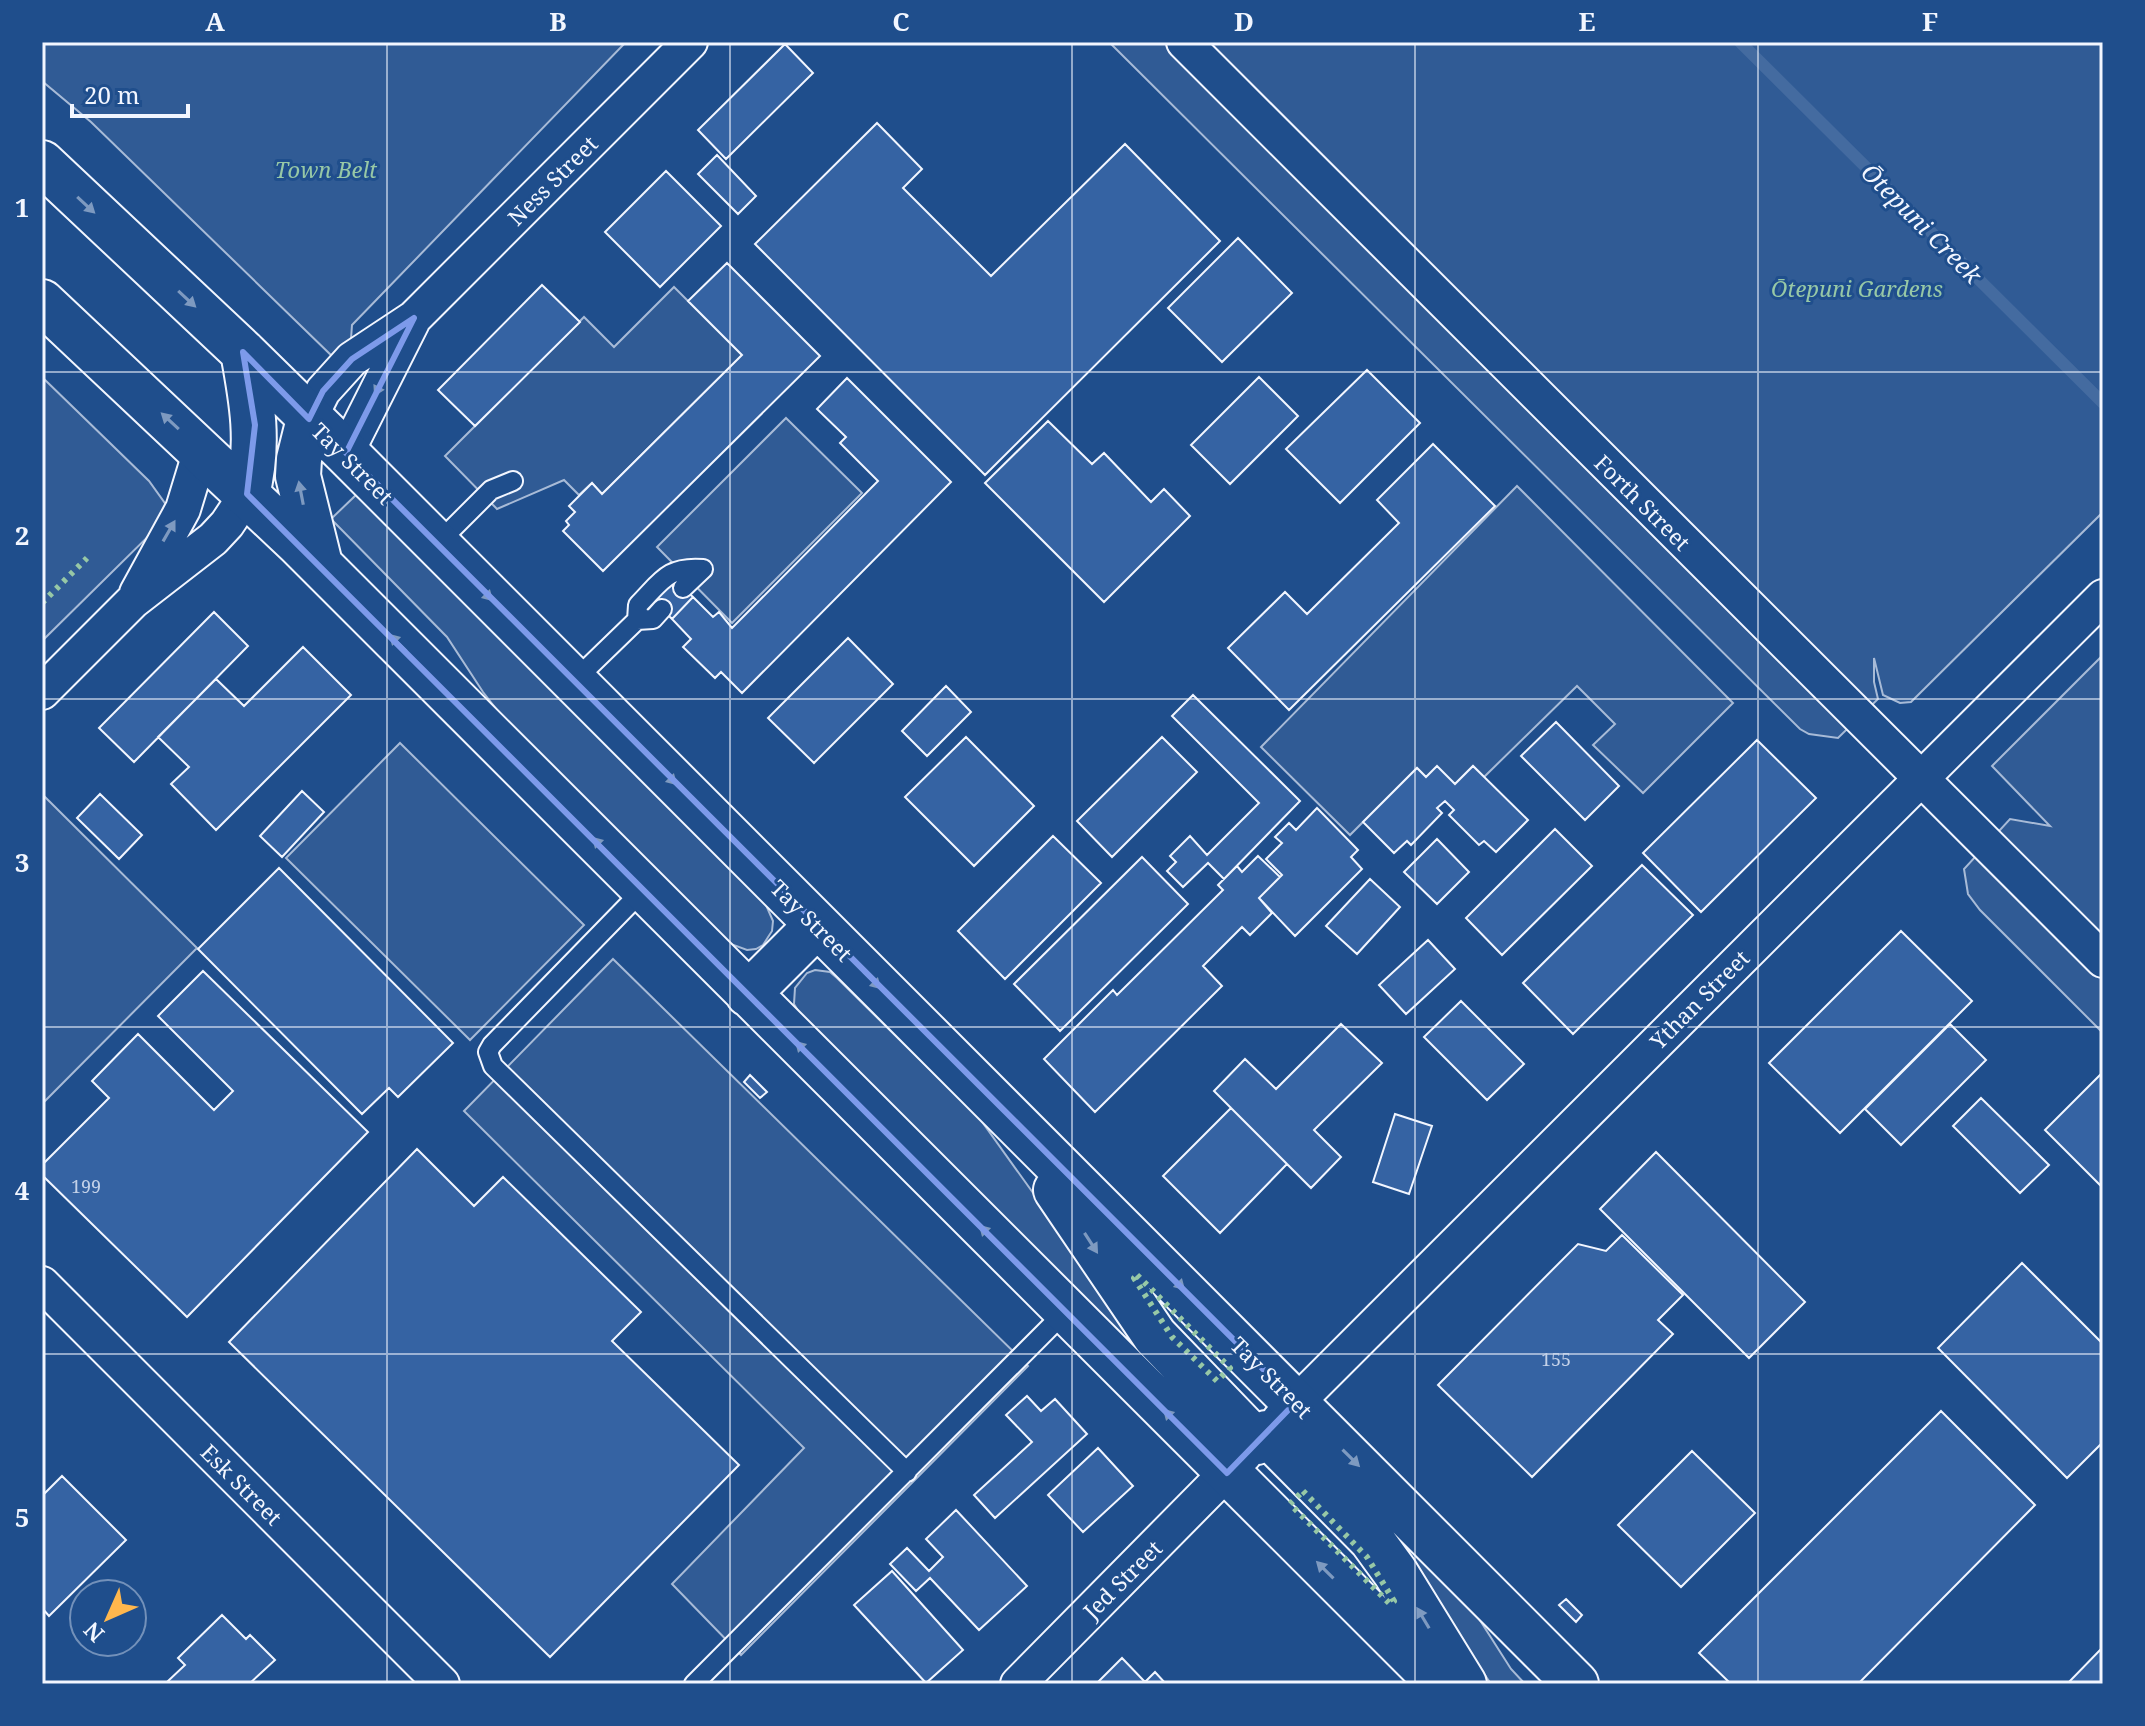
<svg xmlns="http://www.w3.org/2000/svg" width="2145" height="1726" font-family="'Noto Serif',serif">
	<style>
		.built { fill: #305b95; stroke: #a8bbd7; stroke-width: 2 }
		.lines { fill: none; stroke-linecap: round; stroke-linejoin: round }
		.stream { stroke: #446ba0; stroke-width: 12 }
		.building { fill: #3563a3; stroke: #f2f6ff; stroke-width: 2 }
		.service-casing { stroke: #f2f6ff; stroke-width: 22 }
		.minor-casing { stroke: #f2f6ff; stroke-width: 38 }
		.trunk-casing { stroke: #f2f6ff; stroke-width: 48 }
		.service { stroke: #1f4e8c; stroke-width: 18 }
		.minor { stroke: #1f4e8c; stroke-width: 34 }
		.trunk { stroke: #1f4e8c; stroke-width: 44 }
		.hedge { stroke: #97c8a6; stroke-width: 6; stroke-dasharray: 4 6; stroke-linecap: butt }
		.oneway { fill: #7e9ac0 }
		.marked { fill: none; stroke: #7d9aea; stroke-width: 6; stroke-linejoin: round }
		.grid { fill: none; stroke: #f2f6ff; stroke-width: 2; stroke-opacity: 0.55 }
		.labels { text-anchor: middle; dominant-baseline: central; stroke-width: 6; stroke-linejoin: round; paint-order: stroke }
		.number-label { font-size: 18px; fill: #c3d1e8 }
		.park-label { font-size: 22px; font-style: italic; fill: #97c8a6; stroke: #1f4e8c }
		.street-label { font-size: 22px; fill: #f2f6ff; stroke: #1f4e8c }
		.water-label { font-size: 24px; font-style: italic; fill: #f2f6ff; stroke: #1f4e8c }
		.neatline { fill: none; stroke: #f2f6ff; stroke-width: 3 }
		.grid-label { font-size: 26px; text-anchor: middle; font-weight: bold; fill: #f2f6ff }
	</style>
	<rect width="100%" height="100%" fill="#1f4e8c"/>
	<path class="built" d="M42 42H626L352 325 351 339 333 357 91 122 42 81Z
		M1109 42H2103V512L1911 702 1900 703 1883 695 1874 658V682L1878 699 1838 738 1809 734 1800 729Z
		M674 287 742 355 602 494 592 483 579 495 564 480 497 509 445 456 584 317 614 347Z
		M42 377 149 481 172 513 42 641Z
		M786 418 862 493 732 623 657 547Z
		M1517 486 1733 703 1643 793 1593 745 1615 724 1577 686 1484 777 1473 766 1455 784 1426 777 1417 768 1350 835 1261 747Z
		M356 495 766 905 773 921 772 931 763 945 756 949 747 950 728 943 504 719 483 692 447 637 331 519Z
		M2103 655V1033L1980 910 1968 894 1964 869 2010 819 2050 826 1992 766Z
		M400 743 584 925 470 1040 286 858Z
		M42 794 197 948 42 1104Z
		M613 959 1028 1366 741 1655 672 1584 804 1448 464 1111Z
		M815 970 830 972 837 978 980 1119 1143 1346 1188 1400 800 1014 794 1004 795 988 807 973Z
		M1331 1469 1474 1611 1511 1669 1525 1684H1491L1401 1551Z"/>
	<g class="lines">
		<path class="stream" d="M1740 42 2103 403"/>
	</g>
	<path class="building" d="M785 44 813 73 726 159 698 130Z
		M877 123 922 169 903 188 991 276 1125 144 1220 241 985 475 755 244Z
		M717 155 756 196 738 214 698 174Z
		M666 171 721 226 660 287 605 232Z
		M1238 238 1292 293 1222 362 1168 308Z
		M727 263 820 356 603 571 563 531 569 525 566 521 575 512 569 506 592 483 602 494 742 355 688 301Z
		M542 285 580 322 475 426 438 390Z
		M1367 370 1420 423 1340 503 1286 449Z
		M1259 377 1298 416 1230 484 1191 445Z
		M847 378 951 482 742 693 721 672 715 678 683 647 691 639 672 619 693 597 713 617 719 612 732 628 878 481 840 443 846 437 817 409Z
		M1048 421 1092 464 1104 453 1151 502 1164 489 1190 516 1104 602 985 483Z
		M1433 444 1495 506 1289 710 1228 648 1285 592 1307 614 1399 523 1377 500Z
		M674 579 693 597 672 619 653 600Z
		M214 612 248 646 134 762 99 728Z
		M848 638 893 684 814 763 768 718Z
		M303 647 351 695 216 830 171 784 189 767 158 737 216 679 244 706Z
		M946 686 971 712 927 756 902 731Z
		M1193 695 1300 801 1224 879 1208 863 1183 887 1167 871 1176 862 1170 856 1190 836 1207 855 1259 803 1172 716Z
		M1556 722 1619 786 1585 820 1521 756Z
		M966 737 1034 806 974 866 905 797Z
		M1162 737 1197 772 1112 857 1077 821Z
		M1757 740 1816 798 1701 912 1643 853Z
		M1437 766 1455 784 1473 766 1528 820 1496 852 1484 841 1479 845 1449 815 1454 810 1445 801 1437 808 1442 813 1411 845 1407 841 1394 853 1363 822 1417 768 1426 777Z
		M302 791 324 812 282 857 260 836Z
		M100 794 142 835 119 859 77 818Z
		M1317 808 1358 850 1351 857 1362 869 1295 936 1259 898 1282 875 1266 859 1282 843 1275 837 1289 823 1296 830Z
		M1555 829 1592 866 1502 955 1466 918Z
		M1053 836 1101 883 1005 979 958 931Z
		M1437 839 1469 872 1437 904 1404 872Z
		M1258 856 1280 877 1259 898 1272 913 1250 935 1242 927 1203 966 1222 986 1095 1112 1044 1059 1113 990 1117 995 1223 890 1218 885 1237 866 1242 872Z
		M1142 857 1188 904 1060 1031 1014 984Z
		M1642 865 1693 915 1573 1034 1523 983Z
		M279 868 453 1043 398 1097 389 1088 362 1114 198 949Z
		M1370 879 1400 907 1357 954 1326 926Z
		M1901 931 1972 1001 1840 1133 1769 1063Z
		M1428 940 1455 969 1406 1014 1379 985Z
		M203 971 368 1132 187 1317 42 1175V1165L109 1098 92 1081 138 1034 214 1110 233 1091 158 1016Z
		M1461 1001 1524 1064 1487 1100 1424 1037Z
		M1341 1024 1382 1063 1314 1130 1341 1157 1311 1188 1214 1091 1245 1059 1276 1089Z
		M1950 1024 1986 1060 1901 1145 1865 1109Z
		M2103 1072V1188L2045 1130Z
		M750 1075 767 1092 760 1098 744 1082Z
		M1981 1098 2049 1165 2020 1193 1953 1126Z
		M1231 1108 1287 1164 1220 1233 1163 1176Z
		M1395 1114 1432 1126 1409 1194 1373 1182Z
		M417 1149 474 1206 503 1177 546 1219 641 1312 612 1341 739 1465 550 1657 229 1342Z
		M1656 1152 1805 1302 1749 1358 1600 1209Z
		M1622 1235 1683 1295 1658 1320 1673 1334 1532 1477 1438 1385 1578 1244 1606 1251Z
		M2022 1263 2103 1344V1442L2067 1478 1938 1348Z
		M1027 1396 1041 1411 1055 1399 1087 1434 995 1518 974 1495 1032 1442 1006 1415Z
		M1941 1411 2035 1505 1858 1684H1731L1699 1653Z
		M1098 1448 1133 1486 1083 1532 1048 1495Z
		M1692 1451 1755 1513 1681 1587 1618 1525Z
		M62 1476 126 1540 49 1616 42 1608V1496Z
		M956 1510 1027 1586 979 1630 930 1578 916 1591 890 1564 907 1548 929 1571 943 1557 926 1539Z
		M892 1571 963 1650 926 1683 854 1605Z
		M1566 1599 1582 1615 1576 1622 1559 1605Z
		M222 1615 246 1639 250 1635 275 1660 249 1684H171L168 1681 185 1665 178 1658Z
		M2103 1647V1684H2067Z
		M1122 1658 1145 1682 1155 1672 1166 1684H1096Z"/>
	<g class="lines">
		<g class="service-casing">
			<path id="service" d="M436 545 491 490 513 481
				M683 588 703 569
				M637 620 638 605C661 582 667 566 703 569
				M573 682 637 620 653 619 662 609
				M644 889 492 1045 488 1052 493 1066 907 1472
				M694 1684 1066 1311"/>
		</g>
		<g class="minor-casing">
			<path id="minor" d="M1184 42 2103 960
				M309 419 323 391 352 359 414 318 690 42
				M346 453 412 322
				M137 593 183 509 201 450
				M42 692 133 601 213 539 227 524 247 494
				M42 1284 442 1684
				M1280 1419 2103 597
				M1018 1684 1245 1454"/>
		</g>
		<g class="trunk-casing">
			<path id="trunk" d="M42 163 243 352 346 453 1576 1684
				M42 302 298 543 1440 1684
				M243 352C252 400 260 445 247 494
				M309 419 299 459 298 476 320 564
				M748 994 817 925
				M1056 1190 1155 1336 1257 1442
				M1266 1433 1371 1539 1395 1572 1464 1684"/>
		</g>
		<use href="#service" class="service"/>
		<use href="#minor" class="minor"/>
		<use href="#trunk" class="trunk"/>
		<path class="hedge" d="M42 603 87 558
			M1137 1275 1230 1368 1217 1381 1172 1337 1134 1278Z
			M1303 1491 1367 1557 1394 1601 1390 1604 1290 1504Z"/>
	</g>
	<defs><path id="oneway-solid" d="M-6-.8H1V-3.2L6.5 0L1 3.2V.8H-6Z" transform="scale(2)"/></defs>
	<g class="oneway">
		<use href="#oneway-solid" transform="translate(86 205) rotate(43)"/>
		<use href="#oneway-solid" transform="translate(187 299) rotate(43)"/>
		<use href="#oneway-solid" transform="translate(380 385) rotate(117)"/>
		<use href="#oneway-solid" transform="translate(170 421) rotate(-137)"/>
		<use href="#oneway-solid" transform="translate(301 493) rotate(-101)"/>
		<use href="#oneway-solid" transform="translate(169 531) rotate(-60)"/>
		<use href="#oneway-solid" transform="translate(484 592) rotate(45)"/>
		<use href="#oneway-solid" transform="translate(398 643) rotate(-135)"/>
		<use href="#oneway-solid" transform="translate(668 776) rotate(45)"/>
		<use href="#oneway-solid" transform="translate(601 846) rotate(-135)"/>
		<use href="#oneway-solid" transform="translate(872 980) rotate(45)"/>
		<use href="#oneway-solid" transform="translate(804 1050) rotate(-135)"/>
		<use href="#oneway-solid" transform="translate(988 1234) rotate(-135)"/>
		<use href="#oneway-solid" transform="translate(1091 1243) rotate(57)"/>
		<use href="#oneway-solid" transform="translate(1176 1281) rotate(45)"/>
		<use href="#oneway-solid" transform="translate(1172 1418) rotate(-135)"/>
		<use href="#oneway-solid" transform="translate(1351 1458) rotate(45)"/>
		<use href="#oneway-solid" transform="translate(1325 1570) rotate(-135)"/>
		<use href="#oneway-solid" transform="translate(1423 1618) rotate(-121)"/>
	</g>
	<path class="marked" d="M414 318 346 453 1296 1402 1227 1473 247 494 255 425 243 352 309 419 323 391 352 359Z"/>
	<path class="grid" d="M387 42V1684M730 42V1684M1072 42V1684M1415 42V1684M1758 42V1684M42 372H2103M42 699H2103M42 1027H2103M42 1354H2103"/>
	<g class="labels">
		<g class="number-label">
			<text x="86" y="1186">199</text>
			<text x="1556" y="1359">155</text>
		</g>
		<g class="park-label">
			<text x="326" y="169">Town Belt</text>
			<text x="1857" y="288">Ōtepuni Gardens</text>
		</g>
		<g class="street-label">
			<text transform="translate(552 180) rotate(-45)">Ness Street</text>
			<text transform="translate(353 463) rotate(45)">Tay Street</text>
			<text transform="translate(1643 502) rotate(45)">Forth Street</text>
			<text transform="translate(812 920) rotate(45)">Tay Street</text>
			<text transform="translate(1699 999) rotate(-45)">Ythan Street</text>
			<text transform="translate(1272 1377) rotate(45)">Tay Street</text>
			<text transform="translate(242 1484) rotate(45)">Esk Street</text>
			<text transform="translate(1122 1579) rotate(-45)">Jed Street</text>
		</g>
		<g class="water-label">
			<text transform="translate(1922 223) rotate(45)">Ōtepuni Creek</text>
		</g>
	</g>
	<rect width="2145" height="1726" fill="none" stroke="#1f4e8c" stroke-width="88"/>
	<g transform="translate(108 1618) rotate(225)"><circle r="38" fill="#1f4e8c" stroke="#7391ba" stroke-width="2"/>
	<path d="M0-6L14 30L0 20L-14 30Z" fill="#ffb74d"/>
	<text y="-12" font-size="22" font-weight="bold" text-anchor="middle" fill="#f2f6ff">N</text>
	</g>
	<path d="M72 104v12h116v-12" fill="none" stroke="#f2f6ff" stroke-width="4"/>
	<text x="84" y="104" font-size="24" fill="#f2f6ff" stroke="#1f4e8c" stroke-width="6" paint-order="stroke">20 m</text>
	<rect x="44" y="44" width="2057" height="1638" class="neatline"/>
	<g class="grid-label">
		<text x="215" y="31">A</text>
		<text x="558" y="31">B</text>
		<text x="901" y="31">C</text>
		<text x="1244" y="31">D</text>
		<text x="1587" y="31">E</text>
		<text x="1930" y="31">F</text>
		<text x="22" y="217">1</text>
		<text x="22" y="545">2</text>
		<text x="22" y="872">3</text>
		<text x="22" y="1200">4</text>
		<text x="22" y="1527">5</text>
	</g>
</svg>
